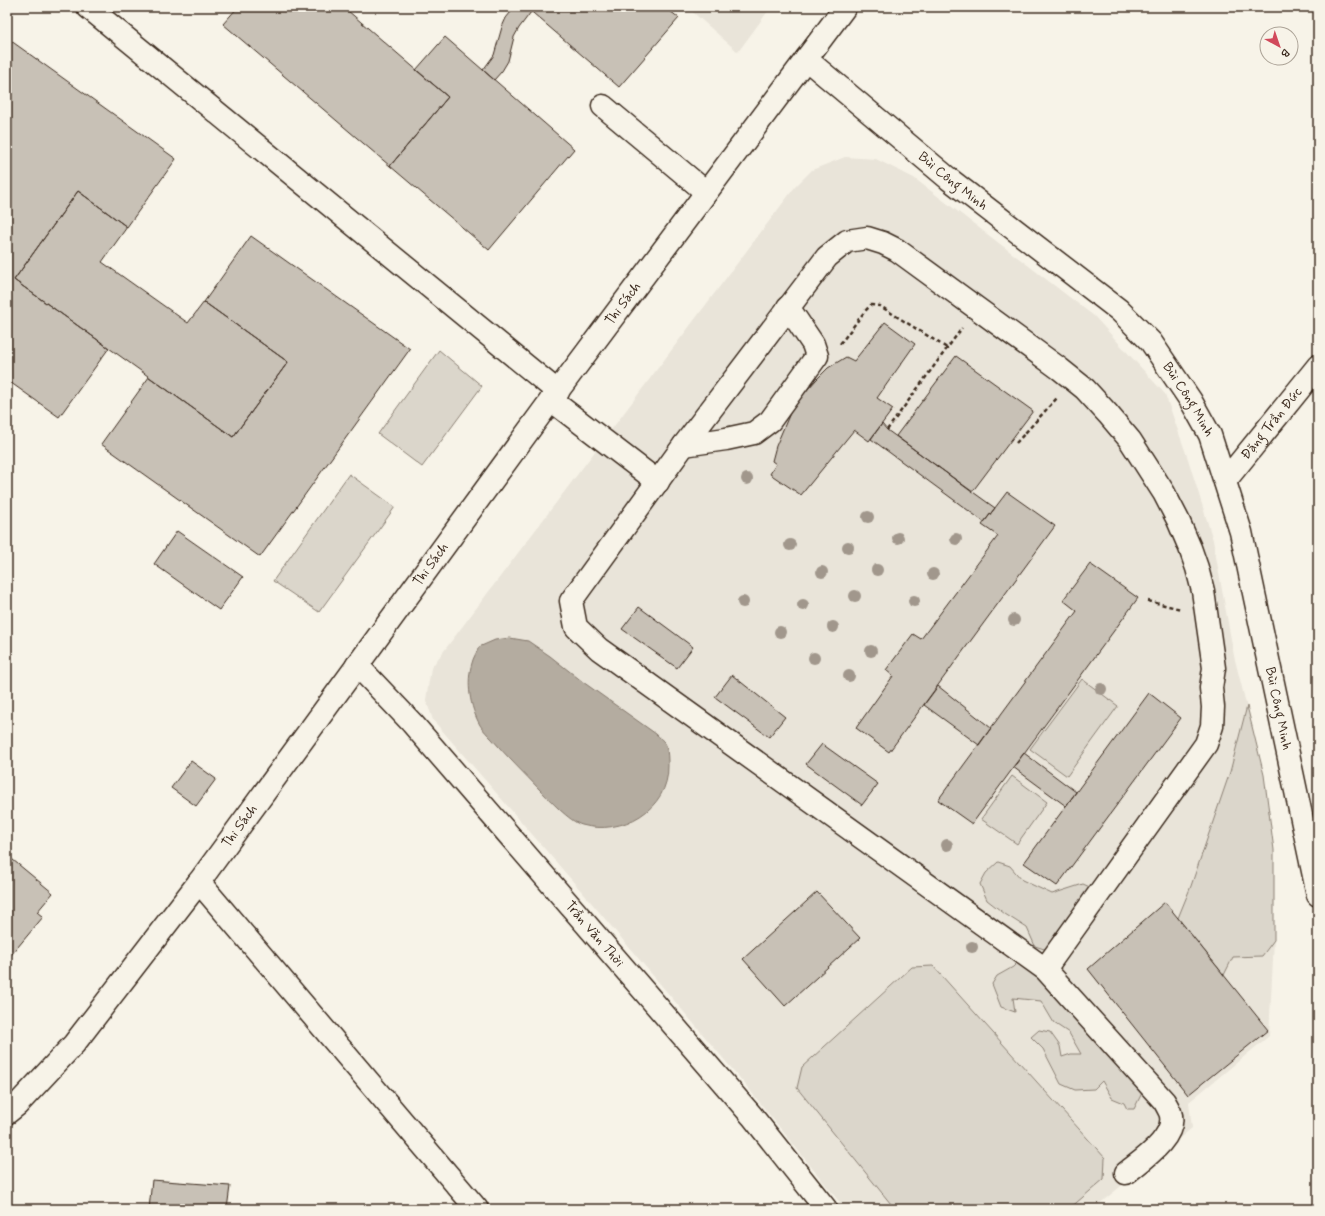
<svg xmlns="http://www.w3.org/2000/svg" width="1325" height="1216" font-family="Mynerve,sans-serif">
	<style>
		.built { fill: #e9e4d9 }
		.green { fill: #dbd6cb; stroke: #8b8074 }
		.water { fill: #b4aca0; stroke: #84786c }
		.building { fill: #c8c1b6; stroke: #3b2a1e }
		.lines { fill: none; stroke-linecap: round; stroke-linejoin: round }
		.minor-casing { stroke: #3b2a1e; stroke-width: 25 }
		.path { stroke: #3b2a1e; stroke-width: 2.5; stroke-dasharray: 4 3; stroke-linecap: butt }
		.minor { stroke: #f7f3e8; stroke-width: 22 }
		.tree { fill: #a1978c }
		.labels { text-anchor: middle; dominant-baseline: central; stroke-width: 3; stroke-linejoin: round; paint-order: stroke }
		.street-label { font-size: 14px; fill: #3b2a1e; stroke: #f7f3e8 }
	</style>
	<rect width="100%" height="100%" fill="#f7f3e8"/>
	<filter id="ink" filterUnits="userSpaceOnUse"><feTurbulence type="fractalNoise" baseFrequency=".025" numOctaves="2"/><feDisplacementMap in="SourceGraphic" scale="8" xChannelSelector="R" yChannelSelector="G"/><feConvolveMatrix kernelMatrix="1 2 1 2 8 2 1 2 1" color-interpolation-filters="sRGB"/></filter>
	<g filter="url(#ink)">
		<path class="built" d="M687 7H771L738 52Z
			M845 157 876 159 914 178 1094 316 1165 394 1188 459 1213 540 1234 656 1264 775 1274 850V940L1269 1036 1189 1102 1192 1128 1093 1209H845L744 1083 589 900 433 720 426 700 431 668 795 187 812 170Z"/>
		<path class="green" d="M439 350 482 386 422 467 378 434Z
			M349 474 395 507 319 612 273 581Z
			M1082 679 1118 706 1067 776 1030 749Z
			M1247 706 1264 775 1274 850V940L1262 956 1233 957 1224 975 1178 918 1191 886 1230 772Z
			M1012 776 1047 802 1017 844 981 819Z
			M998 862 1010 866 1022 880 1052 894 1083 884 1092 888 1099 913 1085 927 1044 949 1035 946 1027 928 1005 914 987 900 980 884 986 873Z
			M1035 956 1119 1063 1122 1072 1146 1085 1134 1109H1127L1124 1103 1112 1098 1102 1081 1094 1089 1075 1090 1061 1084 1043 1049 1031 1037 1039 1030 1050 1032 1060 1046 1062 1057 1071 1054H1081L1069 1033 1054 1023 1041 1001 1013 998 1015 1012 1001 1007 992 984 997 976 1013 967 1019 961Z
			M933 966 1105 1158 1104 1179 1069 1209H895L797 1088 802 1067 912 967Z"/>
		<path class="water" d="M510 638 528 641 550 656 583 682 656 734C659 737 664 741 666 745 668 752 668 760 668 766 669 810 621 836 582 825 570 822 549 799 540 790 524 773 507 757 492 739 488 735 483 730 480 725 470 707 466 683 472 663 473 658 477 652 479 647L495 640Z"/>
		<path class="building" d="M238 7H349L347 10 448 97 390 166 223 24Z
			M515 7H526L531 12 519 28 514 37 508 61 502 71 494 80 483 70 494 55 502 27 506 18Z
			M526 7H665L679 18 619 87Z
			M445 37 574 149 489 250 390 166 448 97 416 70Z
			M7 38 176 159 127 227 78 191 14 280 109 348 59 417 7 380V148L12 142 7 138Z
			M78 191 127 227 102 262 188 323 204 302 288 362 233 437 14 280Z
			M251 236 410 349 260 557 101 444 149 377 233 437 288 362 204 302Z
			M885 322 915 344 877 398 893 409 869 441 854 430 801 495 770 474 776 464 772 461 776 446 793 406 816 380 828 368 846 357 854 361Z
			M956 356 1033 411 972 492 896 436Z
			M882 424 887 430 995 508 984 522 871 439Z
			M1007 492 1055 526 889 752 856 728 893 676 886 670 913 634 921 639 998 536 982 525Z
			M177 531 243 577 219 610 154 564Z
			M1090 564 1138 598 972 824 938 800 1077 611 1063 600Z
			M639 607 693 647 677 668 622 629Z
			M732 675 785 717 769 737 715 697Z
			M938 686 991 728 979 745 924 705Z
			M1149 693 1181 718 1057 886 1024 863Z
			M822 744 878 784 862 805 806 764Z
			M1024 753 1076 792 1066 806 1013 767Z
			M191 761 216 779 196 806 171 788Z
			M7 855 53 893 37 912 43 917 7 960Z
			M817 892 860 938 785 1006 743 959Z
			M1165 902 1268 1030 1188 1095 1088 969Z
			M152 1180 230 1186 227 1209H149Z"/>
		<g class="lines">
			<g class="minor-casing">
				<g id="minor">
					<path d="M88 7 558 392"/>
					<path id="s1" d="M806 59 949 179 1119 310 1151 342 1191 401 1210 435 1241 532 1318 895"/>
					<path d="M603 106 706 192"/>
					<path d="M551 400 658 482"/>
					<path d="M684 445 726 439 754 433 770 421 817 356 813 344 788 307"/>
					<path id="s2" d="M1225 481 1318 366"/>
					<path id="s3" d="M357 665 412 723 752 1116 826 1209"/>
					<path d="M199 882 477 1209"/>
					<path d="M1045 969 1206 744 1212 726 1213 707 1211 688 1214 668 1203 591 1197 568 1190 548 1178 520 1164 493 1130 440 1108 414 1085 389 1060 369 897 250 883 243 867 238 847 241 827 257 684 445 571 601 576 627 599 649 1045 969 1164 1101C1166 1104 1168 1108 1170 1112 1179 1136 1142 1160 1126 1173"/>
					<path id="s4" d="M7 1113 17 1105 74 1044 199 882 551 400 845 7"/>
				</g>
			</g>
			<path class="path" d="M840 344 865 311 871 305 880 306 947 348
				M887 430 962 328
				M1016 443 1057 398
				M1148 601 1181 609"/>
			<use href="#minor" class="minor"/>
		</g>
		<g class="tree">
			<circle cx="747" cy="479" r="6"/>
			<circle cx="868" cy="517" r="6"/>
			<circle cx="898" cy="538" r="6"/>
			<circle cx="956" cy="539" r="6"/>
			<circle cx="790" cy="545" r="6"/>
			<circle cx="848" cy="547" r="6"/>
			<circle cx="877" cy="570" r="6"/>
			<circle cx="822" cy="572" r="6"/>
			<circle cx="933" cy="574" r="6"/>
			<circle cx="855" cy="596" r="6"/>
			<circle cx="914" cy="601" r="6"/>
			<circle cx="743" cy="602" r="6"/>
			<circle cx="803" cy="605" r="6"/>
			<circle cx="1014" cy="620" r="6"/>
			<circle cx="833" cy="627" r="6"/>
			<circle cx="780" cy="632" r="6"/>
			<circle cx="871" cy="651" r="6"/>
			<circle cx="814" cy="658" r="6"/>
			<circle cx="849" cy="676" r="6"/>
			<circle cx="1101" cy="689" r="6"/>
			<circle cx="947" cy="845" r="6"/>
			<circle cx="972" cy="947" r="6"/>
		</g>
	</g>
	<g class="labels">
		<g class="street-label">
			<text stroke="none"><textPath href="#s1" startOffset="191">Bùi Công Minh</textPath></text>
			<text stroke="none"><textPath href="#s4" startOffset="1018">Thi Sách</textPath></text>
			<text stroke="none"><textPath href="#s1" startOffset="515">Bùi Công Minh</textPath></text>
			<text stroke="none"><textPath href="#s2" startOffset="74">Đặng Trần Đức</textPath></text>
			<text stroke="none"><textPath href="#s4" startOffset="694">Thi Sách</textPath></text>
			<text stroke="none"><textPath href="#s1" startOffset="839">Bùi Công Minh</textPath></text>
			<text stroke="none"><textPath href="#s4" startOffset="370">Thi Sách</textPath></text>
			<text stroke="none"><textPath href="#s3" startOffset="359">Trần Văn Thời</textPath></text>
		</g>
	</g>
	<rect width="1325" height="1216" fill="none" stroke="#f7f3e8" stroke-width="24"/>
	<rect x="12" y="12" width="1301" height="1192" fill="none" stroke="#3b2a1e" stroke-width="1.5" filter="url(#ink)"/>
	<g transform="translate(1279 46) rotate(140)"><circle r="19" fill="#f7f3e8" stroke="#aca397"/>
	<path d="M0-3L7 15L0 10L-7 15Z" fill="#d1495b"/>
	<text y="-6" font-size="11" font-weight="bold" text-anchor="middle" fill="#3b2a1e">B</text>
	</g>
</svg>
